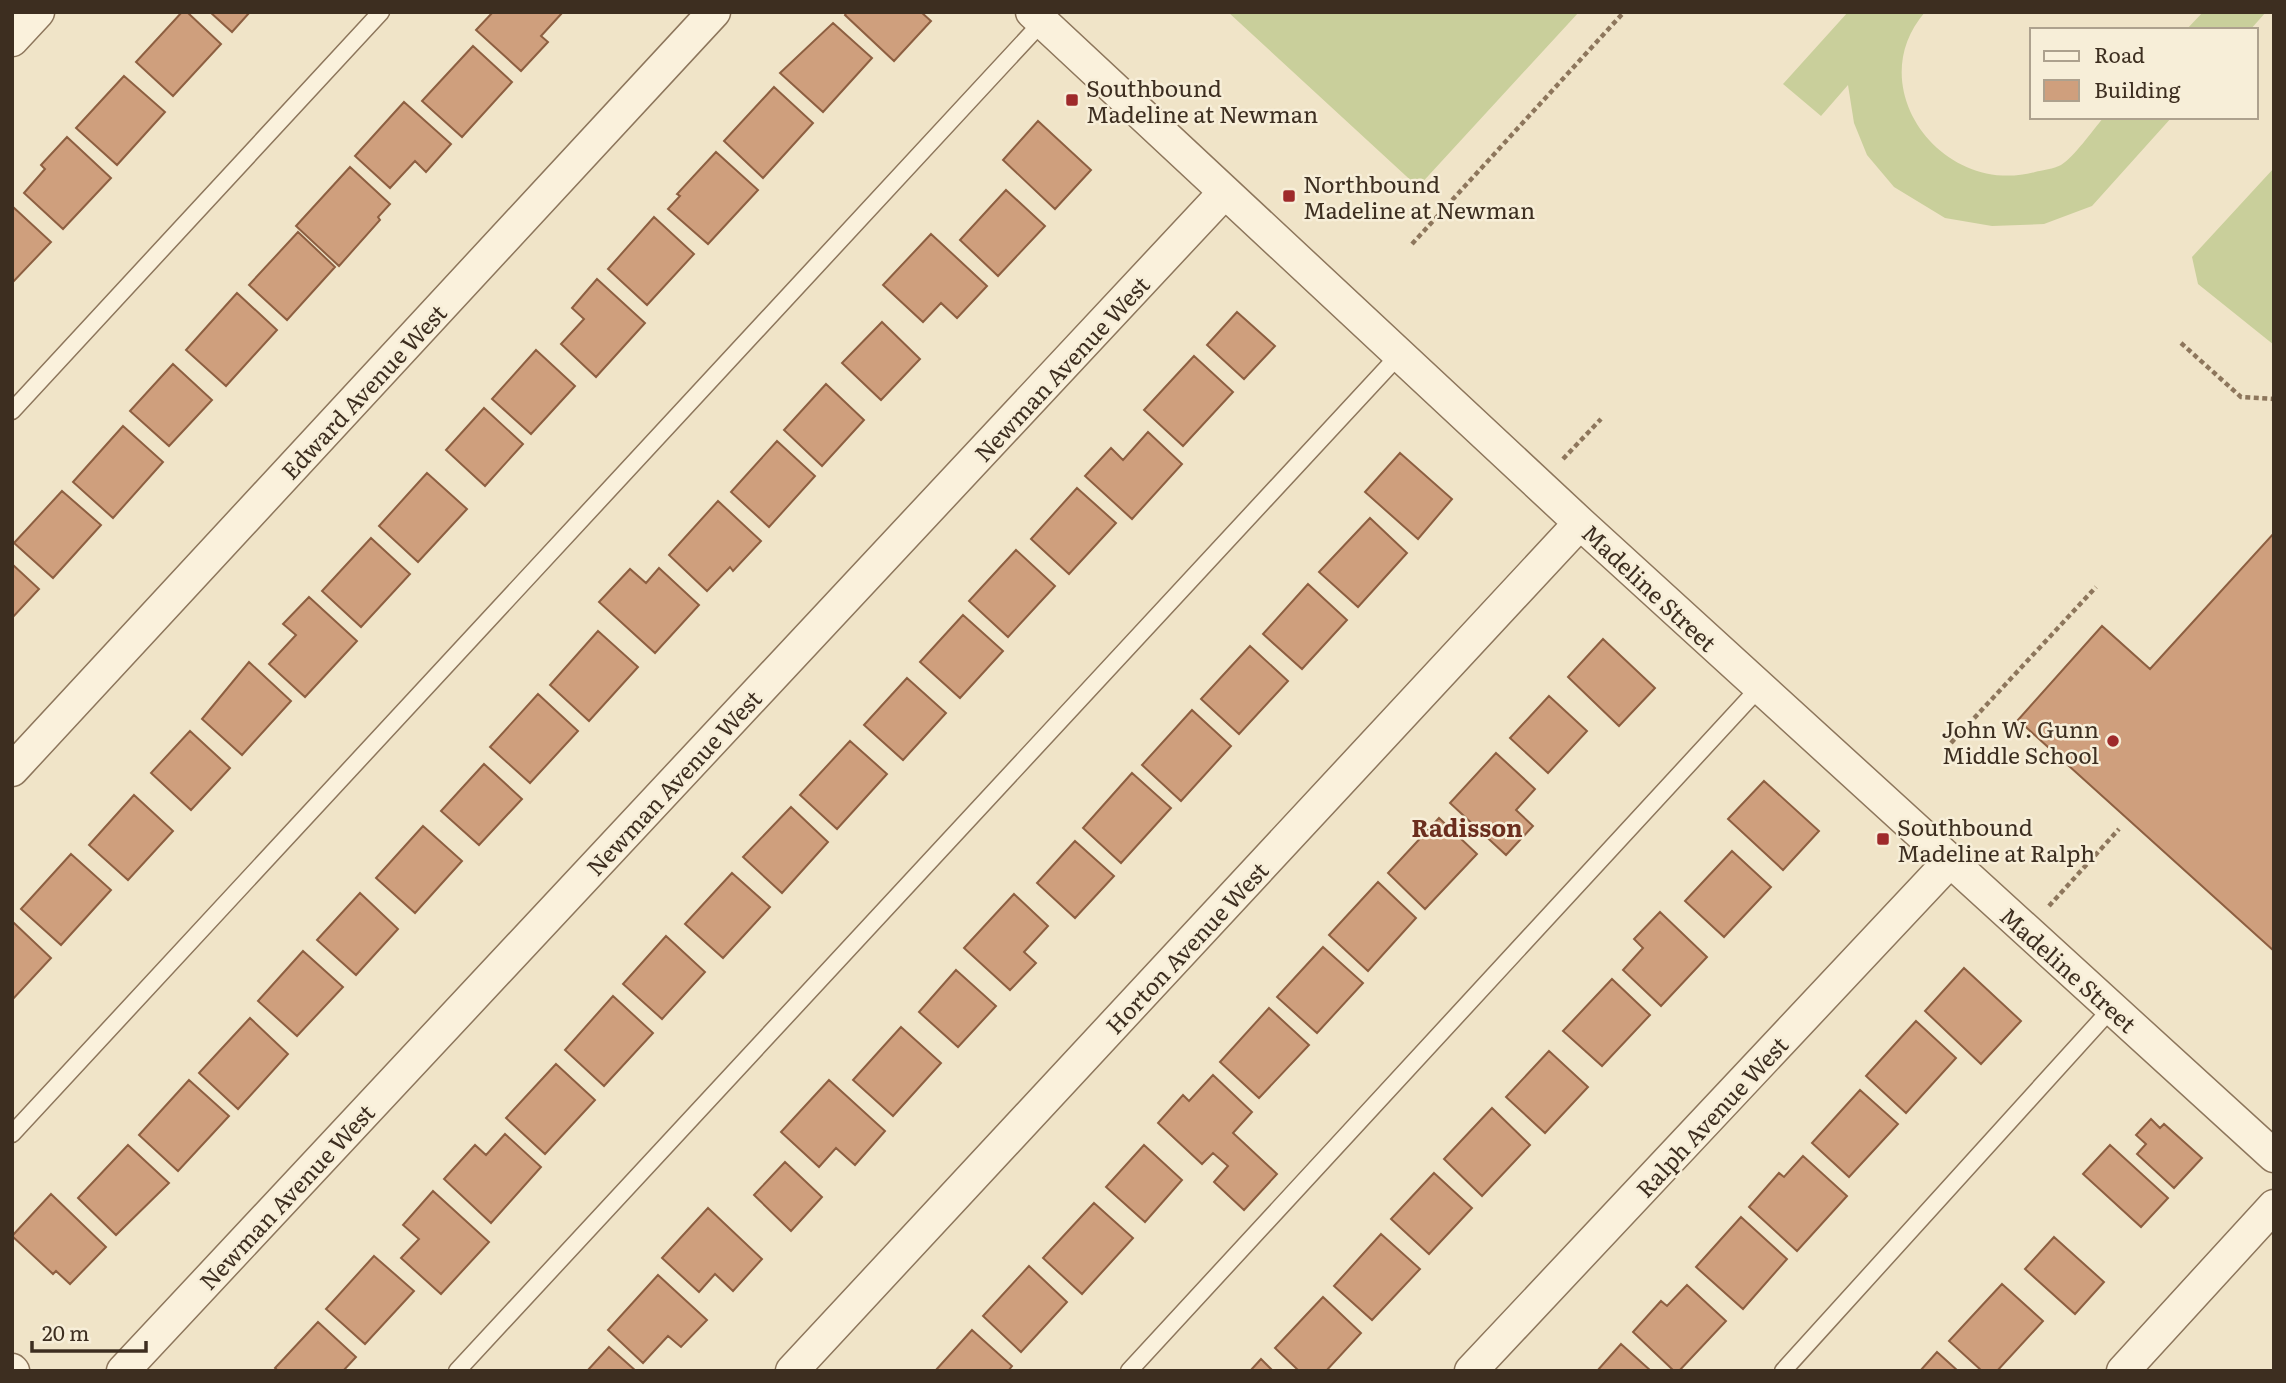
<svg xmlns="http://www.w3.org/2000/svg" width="2286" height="1383" font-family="Literata,serif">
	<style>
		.garden { fill: #c9cf9b }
		.building { fill: #cf9f7d; stroke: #8d5f41; stroke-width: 2 }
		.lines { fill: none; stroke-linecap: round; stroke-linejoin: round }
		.lane-casing { stroke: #8d765c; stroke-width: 19 }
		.street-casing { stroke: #8d765c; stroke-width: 35 }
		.path { stroke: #8d765c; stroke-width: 4.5; stroke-dasharray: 5 3.5; stroke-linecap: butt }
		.lane { stroke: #faf1dc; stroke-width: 16 }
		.street { stroke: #faf1dc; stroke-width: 32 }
		.poi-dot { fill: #9e2a2b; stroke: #f7eed8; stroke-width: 2.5 }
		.labels { text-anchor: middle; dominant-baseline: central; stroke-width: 5; stroke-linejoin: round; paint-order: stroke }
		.poi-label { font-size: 23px; fill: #3d2e20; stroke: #f7eed8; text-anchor: start }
		.street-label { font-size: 23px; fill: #3d2e20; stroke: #f7eed8 }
		.neighbourhood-label { font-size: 24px; font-weight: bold; fill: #6b2e1e; stroke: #f7eed8 }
	</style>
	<rect width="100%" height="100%" fill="#f0e4c8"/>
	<path class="garden" d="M1228 12H1579L1418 187Z
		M1848 12H1925C1860 87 1942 197 2035 172 2042 170 2054 169 2061 165 2074 157 2093 130 2104 117H2172L2092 206 2044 224 1992 226 1945 218 1894 187 1867 155 1854 123 1848 85 1821 116 1783 84Z
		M2203 12H2266L2250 30H2186Z
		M2274 168V345L2198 284 2192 257Z"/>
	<path class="building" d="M182 12H187L221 44 173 96 136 62Z
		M210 12H250L232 32Z
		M493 12H563L541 36 548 42 521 71 476 30Z
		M847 12H921L931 21 894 61 845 15Z
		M833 23 872 58 823 112 780 73Z
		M473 46 512 82 462 137 422 101Z
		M124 76 165 112 117 165 76 128Z
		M774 87 813 123 763 178 724 141Z
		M404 102 451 144 426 172 415 161 390 188 355 156Z
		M1038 121 1091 170 1055 209 1003 160Z
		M67 137 111 178 63 229 24 193 45 169 41 165Z
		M716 152 758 190 708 244 668 209 680 196 677 194Z
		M350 167 390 204 378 217 380 220 339 266 296 226Z
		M1006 190 1045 226 998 276 960 240Z
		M12 206 51 242 12 283Z
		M654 217 694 254 647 305 608 269Z
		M298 232 335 267 287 320 249 285Z
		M931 234 987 286 957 318 941 303 923 322 883 285Z
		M597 279 645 323 596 377 561 344 584 319 572 308Z
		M237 293 277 330 226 386 186 350Z
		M1237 312 1275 346 1244 379 1207 345Z
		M882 322 920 359 881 400 842 363Z
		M536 350 575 386 531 434 492 399Z
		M1194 356 1233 392 1183 446 1144 410Z
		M173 364 212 400 169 446 130 411Z
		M826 384 864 420 822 466 784 430Z
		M484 408 523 444 485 486 446 450Z
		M123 426 163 462 113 518 73 482Z
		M1148 432 1182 464 1132 519 1085 476 1111 448 1123 460Z
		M777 441 815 476 769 527 731 492Z
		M1400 453 1452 499 1418 539 1365 492Z
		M427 473 467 509 418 562 379 526Z
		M1077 488 1116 523 1069 574 1031 539Z
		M62 491 101 525 53 578 14 543Z
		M718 501 761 541 733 571 730 567 707 591 669 555Z
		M1370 518 1407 553 1358 607 1319 572Z
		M2274 533V951L2018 720 2102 626 2150 669Z
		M371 538 410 574 361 627 322 591Z
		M1016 550 1055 586 1008 637 969 601Z
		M12 564 39 589 12 618Z
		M659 568 699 605 655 653 599 602 630 569 646 583Z
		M1308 584 1347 620 1302 669 1263 634Z
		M309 597 357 641 305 697 269 664 296 635 283 624Z
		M963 615 1003 651 960 698 920 662Z
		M598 631 638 667 589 721 550 685Z
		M1603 639 1655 688 1619 726 1568 677Z
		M1250 646 1288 681 1239 734 1201 699Z
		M249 662 291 701 242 755 202 719Z
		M907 678 946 713 903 760 864 725Z
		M538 694 578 731 530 783 490 747Z
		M1549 696 1587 731 1548 773 1510 738Z
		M1192 710 1231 746 1181 801 1142 765Z
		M190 731 230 768 191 810 151 773Z
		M850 741 887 774 837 829 800 795Z
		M1496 753 1535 789 1516 810 1533 826 1506 855 1450 803Z
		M484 764 522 799 479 845 441 811Z
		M1132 773 1171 808 1121 863 1083 828Z
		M1764 781 1819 831 1783 870 1728 819Z
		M134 795 173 831 128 880 89 845Z
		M791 807 828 842 782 893 743 857Z
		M1439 818 1477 854 1425 909 1388 873Z
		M423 826 462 861 415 913 376 878Z
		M1075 841 1114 876 1075 918 1037 883Z
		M1732 851 1771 887 1724 937 1685 901Z
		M71 854 111 890 61 945 21 909Z
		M732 873 770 907 723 958 685 924Z
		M1378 882 1416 918 1368 971 1329 935Z
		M360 893 398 929 356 975 317 940Z
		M1014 894 1048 926 1024 952 1036 963 1010 990 964 948Z
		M1660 912 1707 957 1661 1006 1623 970 1643 948 1634 939Z
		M14 923 51 958 12 1000V924Z
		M666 936 705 972 662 1019 623 984Z
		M1323 947 1363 983 1317 1033 1277 997Z
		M303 951 343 987 297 1036 258 1001Z
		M1964 968 2021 1021 1981 1064 1925 1011Z
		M956 970 996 1006 958 1047 919 1012Z
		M1612 979 1650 1015 1602 1066 1563 1031Z
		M613 996 653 1033 604 1086 565 1050Z
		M1269 1008 1309 1045 1259 1098 1220 1062Z
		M250 1018 288 1054 238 1109 199 1073Z
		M1916 1021 1956 1058 1906 1113 1866 1076Z
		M901 1027 941 1063 893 1116 853 1080Z
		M1549 1051 1588 1087 1545 1133 1506 1097Z
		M556 1064 595 1100 545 1154 506 1118Z
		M1213 1075 1252 1112 1233 1133 1277 1174 1244 1210 1214 1182 1228 1166 1213 1153 1202 1164 1158 1123 1183 1095 1189 1101Z
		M189 1080 229 1116 178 1171 139 1135Z
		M829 1080 885 1131 855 1165 836 1148 819 1167 781 1132Z
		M1860 1090 1898 1124 1849 1177 1812 1143Z
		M1492 1108 1530 1145 1482 1196 1444 1159Z
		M2151 1119 2160 1128 2164 1124 2202 1158 2174 1188 2137 1154 2146 1144 2136 1135Z
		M505 1134 541 1167 491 1223 444 1179 475 1145 486 1155Z
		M128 1145 169 1183 116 1235 78 1198Z
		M1144 1145 1182 1180 1145 1222 1106 1187Z
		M2110 1145 2168 1198 2141 1227 2083 1174Z
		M1803 1156 1847 1196 1797 1251 1749 1207 1779 1173 1784 1177Z
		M785 1162 822 1197 791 1231 754 1195Z
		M1434 1173 1472 1208 1429 1254 1391 1219Z
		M433 1191 489 1242 441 1294 401 1258 419 1239 403 1225Z
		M51 1194 106 1247 70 1284 56 1271 53 1274 12 1236Z
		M1094 1203 1133 1238 1082 1294 1043 1258Z
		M708 1208 762 1259 733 1291 715 1274 699 1292 662 1258Z
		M1741 1217 1787 1259 1743 1309 1696 1267Z
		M1381 1234 1420 1269 1372 1320 1334 1286Z
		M2054 1237 2104 1282 2075 1314 2025 1269Z
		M374 1256 414 1291 365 1344 326 1309Z
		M1029 1266 1067 1302 1021 1352 983 1316Z
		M658 1275 707 1320 681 1347 668 1336 643 1363 608 1330Z
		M2002 1284 2043 1321 1997 1371H1982L1949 1341Z
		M1687 1285 1726 1321 1679 1371H1674L1633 1332 1661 1301 1667 1306Z
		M1323 1297 1361 1333 1326 1371H1299L1275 1348Z
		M318 1322 356 1357 343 1371H278L275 1368Z
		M972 1330 1012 1366 1008 1371H935Z
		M1621 1344 1651 1371H1597Z
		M609 1347 636 1371H587Z
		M1937 1352 1958 1371H1920Z
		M1261 1359 1273 1371H1250Z"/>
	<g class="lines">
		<g class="lane-casing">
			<path id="lane" d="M12 411 381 12
				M12 1134 1045 19
				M457 1371 1400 354
				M1129 1371 1759 688
				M1783 1371 2112 1008"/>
		</g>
		<g class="street-casing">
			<path id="street" d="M1032 12 1580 523 2274 1156
				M12 40 38 12
				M12 770 714 12
				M12 1370 13 1371
				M123 1371 1224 193
				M792 1371 1580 523
				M1471 1371 1951 860
				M2123 1371 2274 1206"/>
		</g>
		<path class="path" d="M1412 244 1624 12
			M2181 343 2241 397 2274 399
			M1563 459 1601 419
			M1951 743 2096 587
			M2049 906 2119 829"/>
		<use href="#lane" class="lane"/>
		<use href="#street" class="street"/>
	</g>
	<g class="poi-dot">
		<rect x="1065" y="93" width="14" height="14" rx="3.5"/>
		<rect x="1282" y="189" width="14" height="14" rx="3.5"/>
		<circle cx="2113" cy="741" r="7"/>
		<rect x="1876" y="832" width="14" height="14" rx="3.5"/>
	</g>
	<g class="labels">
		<g class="poi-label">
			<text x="1086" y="87">Southbound<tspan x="1086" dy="26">Madeline at Newman</tspan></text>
			<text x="1303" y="183">Northbound<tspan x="1303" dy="26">Madeline at Newman</tspan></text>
			<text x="2099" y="728" text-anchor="end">John W. Gunn<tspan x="2099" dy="26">Middle School</tspan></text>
			<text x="1897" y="826">Southbound<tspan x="1897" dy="26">Madeline at Ralph</tspan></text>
		</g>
		<g class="street-label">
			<text transform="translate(1061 368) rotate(-47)">Newman Avenue West</text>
			<text transform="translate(363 391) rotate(-47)">Edward Avenue West</text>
			<text transform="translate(1650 587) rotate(43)">Madeline Street</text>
			<text transform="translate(673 782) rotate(-47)">Newman Avenue West</text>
			<text transform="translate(1186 947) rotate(-47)">Horton Avenue West</text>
			<text transform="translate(2069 969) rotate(42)">Madeline Street</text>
			<text transform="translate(1711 1116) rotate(-47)">Ralph Avenue West</text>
			<text transform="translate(286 1196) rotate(-47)">Newman Avenue West</text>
		</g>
		<g class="neighbourhood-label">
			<text x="1467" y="826">Radisson</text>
		</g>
	</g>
	<rect width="2286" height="1383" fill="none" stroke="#3d2e20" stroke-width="28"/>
	<rect x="2030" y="28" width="228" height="91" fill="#f7eed8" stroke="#ada18e" stroke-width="2"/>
	<rect x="2044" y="51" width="35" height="10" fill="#faf1dc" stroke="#ada18e" stroke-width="2"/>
	<text x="2094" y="63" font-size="21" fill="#3d2e20">Road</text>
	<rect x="2044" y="80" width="35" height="21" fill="#cf9f7d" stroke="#ada18e" stroke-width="2"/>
	<text x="2094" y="98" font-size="21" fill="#3d2e20">Building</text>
	<path d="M32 1341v10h114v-10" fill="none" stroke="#3d2e20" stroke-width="3.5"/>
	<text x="42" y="1341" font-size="21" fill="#3d2e20" stroke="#f7eed8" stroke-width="5" paint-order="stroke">20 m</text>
</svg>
